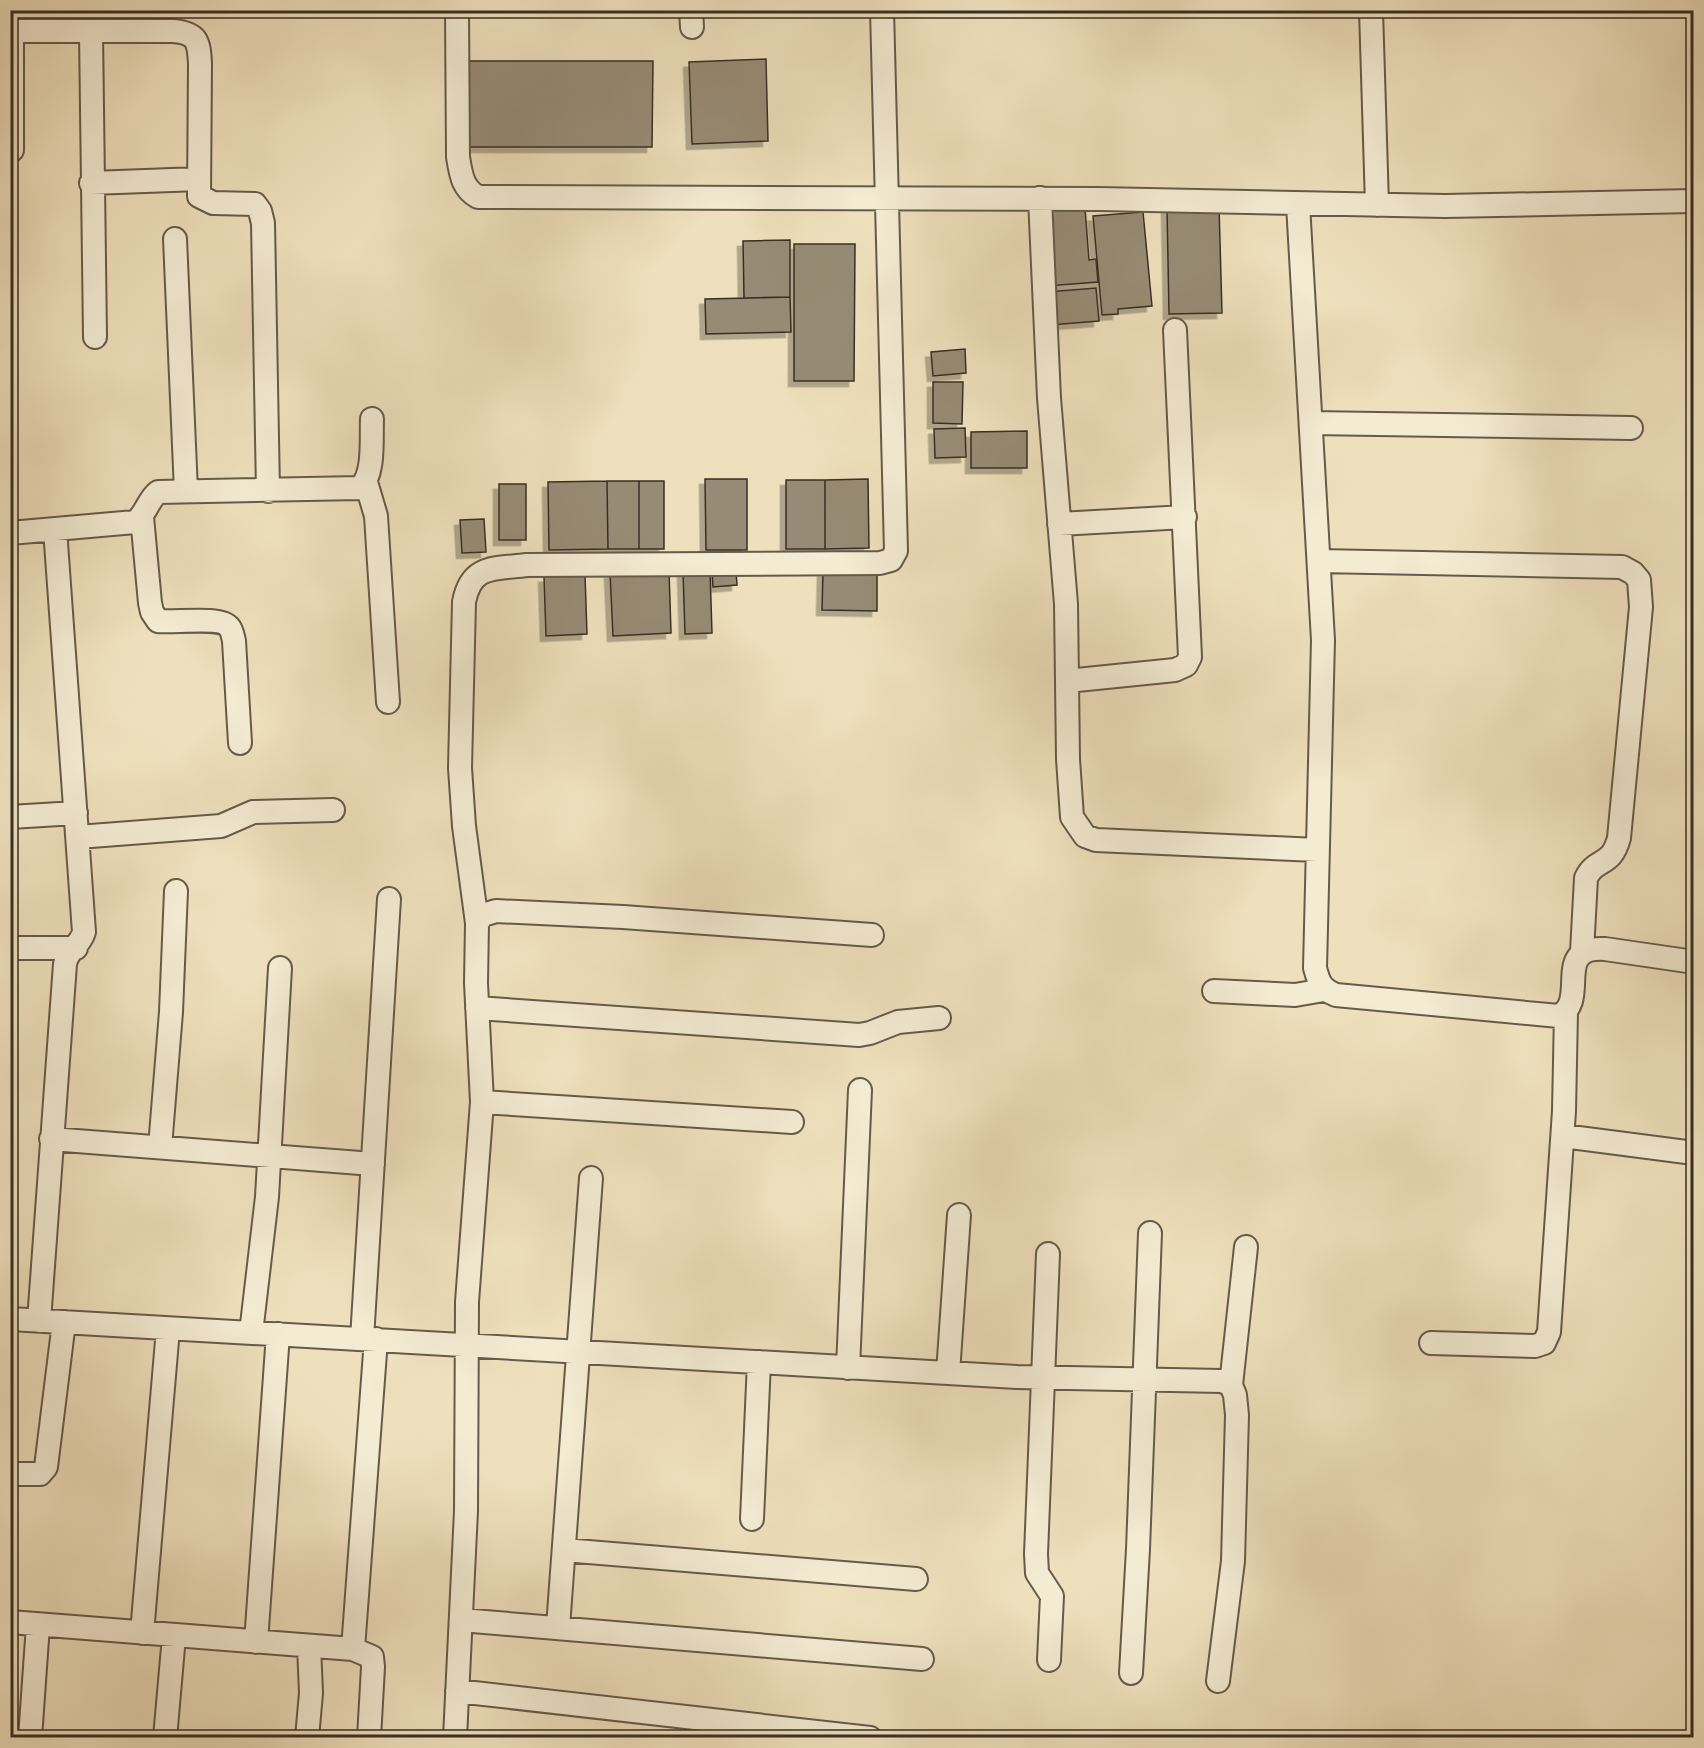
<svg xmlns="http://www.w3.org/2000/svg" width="1704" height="1748" font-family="Vollkorn,serif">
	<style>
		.building { fill: #978b74; stroke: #392e25; stroke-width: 1.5; filter: url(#shadow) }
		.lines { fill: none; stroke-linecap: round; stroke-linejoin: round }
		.minor-casing { stroke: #665a4b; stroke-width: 26 }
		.minor { stroke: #f4ebd3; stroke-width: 22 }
	</style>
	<defs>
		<filter id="shadow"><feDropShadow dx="-5.5" dy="5.5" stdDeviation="0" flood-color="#0004"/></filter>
	</defs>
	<rect width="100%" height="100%" fill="#eee0bc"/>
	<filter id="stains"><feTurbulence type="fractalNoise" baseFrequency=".00333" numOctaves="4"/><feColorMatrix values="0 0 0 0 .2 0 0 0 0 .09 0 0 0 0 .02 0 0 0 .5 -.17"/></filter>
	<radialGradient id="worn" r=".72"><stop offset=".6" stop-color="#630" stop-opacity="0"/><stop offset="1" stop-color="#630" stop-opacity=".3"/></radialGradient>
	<path class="building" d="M766 59 768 141 692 144 689 62Z
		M464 61H653L652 147H464Z
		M1219 206 1222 313 1169 314 1167 208Z
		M1085 208 1089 260 1096 259 1098 282 1047 286 1041 211Z
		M1143 212 1152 306 1118 309V314L1102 315 1093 216Z
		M790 240V297L744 298 743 241Z
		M794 244H855L854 381H794Z
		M1096 288 1099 321 1050 325 1047 292Z
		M790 297 791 332 706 334 705 299Z
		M965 349 966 373 933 376 931 352Z
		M933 382H963L962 424 933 423Z
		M965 428 966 457 935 458 934 429Z
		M1027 431V468H971V432Z
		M705 479H747V550H706Z
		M868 479 869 548 825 549V480Z
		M786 480H825V549H786Z
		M607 481H639V549H608Z
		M607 481 608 549 549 550 548 482Z
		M639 481H664V549H639Z
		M499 484H526V540H499Z
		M484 519 486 552 462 553 460 520Z
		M669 570 671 633 613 636 610 573Z
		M710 571 712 633 685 634 683 572Z
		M736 571 737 585 713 587 712 572Z
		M823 571H877V611L822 610Z
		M585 575 587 634 546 636 544 577Z"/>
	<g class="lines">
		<g class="minor-casing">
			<path id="minor" d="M457 10 458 157C461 174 462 188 478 197L1099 199 1445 206 1694 201
				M691 10 692 27
				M1371 10 1377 205
				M10 31H173C197 33 199 41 200 64L199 196 213 203 255 204 260 211 263 223 268 491
				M12 31V150
				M91 32 95 337
				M91 183 199 179
				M1040 198 1049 398 1066 604 1068 759 1072 817 1085 836 1096 840 1317 850
				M1298 204 1323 640 1315 968C1319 983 1321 989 1336 995L1559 1016C1590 1000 1551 946 1605 949L1694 962
				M175 239 186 491
				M1311 423 1631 428
				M366 482 376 516 388 702
				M142 517 150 603 152 612 158 621C173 623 221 616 229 627 232 630 233 637 234 641L240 743
				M1059 524 1185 517
				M10 533 135 522C146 515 147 501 158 492L360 488C375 474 371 439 372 419
				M1319 561 1622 567 1633 573 1639 580 1641 607 1619 838C1611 868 1596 857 1586 878L1582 952
				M1067 681 1175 670 1186 665 1190 657 1175 330
				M10 817 76 813
				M78 837 221 826 253 812 333 810
				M477 923 464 826 460 768 464 602C471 564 495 569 527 565L880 563 891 560 896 551 882 10
				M10 948H76
				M1214 991 1295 995 1324 990
				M477 1008 859 1035 870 1033 898 1022 939 1018
				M482 1102 792 1122
				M1563 1136 1694 1153
				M51 1139 373 1164
				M160 1147 171 1012 176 891
				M1048 1254 1036 1554 1037 1573 1052 1596 1049 1660
				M10 1319 1017 1377 1222 1381 1231 1385 1235 1395 1237 1415 1233 1561 1218 1681
				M39 1321 65 964C67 950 80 946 84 932L55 529
				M251 1333 267 1197 280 968
				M362 1339 389 899
				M1431 1343 1535 1346 1544 1343 1549 1332 1564 1111 1566 1012
				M848 1368 860 1090
				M948 1373 959 1215
				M1231 1385 1246 1247
				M10 1474H40L46 1467 64 1322
				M752 1519 759 1362
				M564 1550 916 1579
				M461 1620 922 1659
				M10 1622 353 1649 372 1657 373 1667 369 1738
				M558 1627 591 1178
				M142 1633 168 1329
				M256 1642 278 1334
				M353 1649 376 1339
				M1131 1673 1138 1549 1150 1233
				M457 1691 870 1738
				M30 1738 38 1625
				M165 1738 174 1636
				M307 1738 311 1693 309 1646
				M455 1738 466 1511 467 1302 482 1102 476 983 477 923 483 915 496 911 623 917 872 935"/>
		</g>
		<use href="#minor" class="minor"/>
	</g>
	<rect width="1704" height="1748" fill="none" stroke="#eee0bc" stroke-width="36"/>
	<rect x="12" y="12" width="1680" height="1724" fill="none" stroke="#392e25" stroke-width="3"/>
	<rect x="18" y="18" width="1668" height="1712" fill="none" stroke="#392e25" stroke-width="1.5"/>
	<rect width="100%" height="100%" filter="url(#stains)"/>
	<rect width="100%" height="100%" fill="url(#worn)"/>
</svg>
